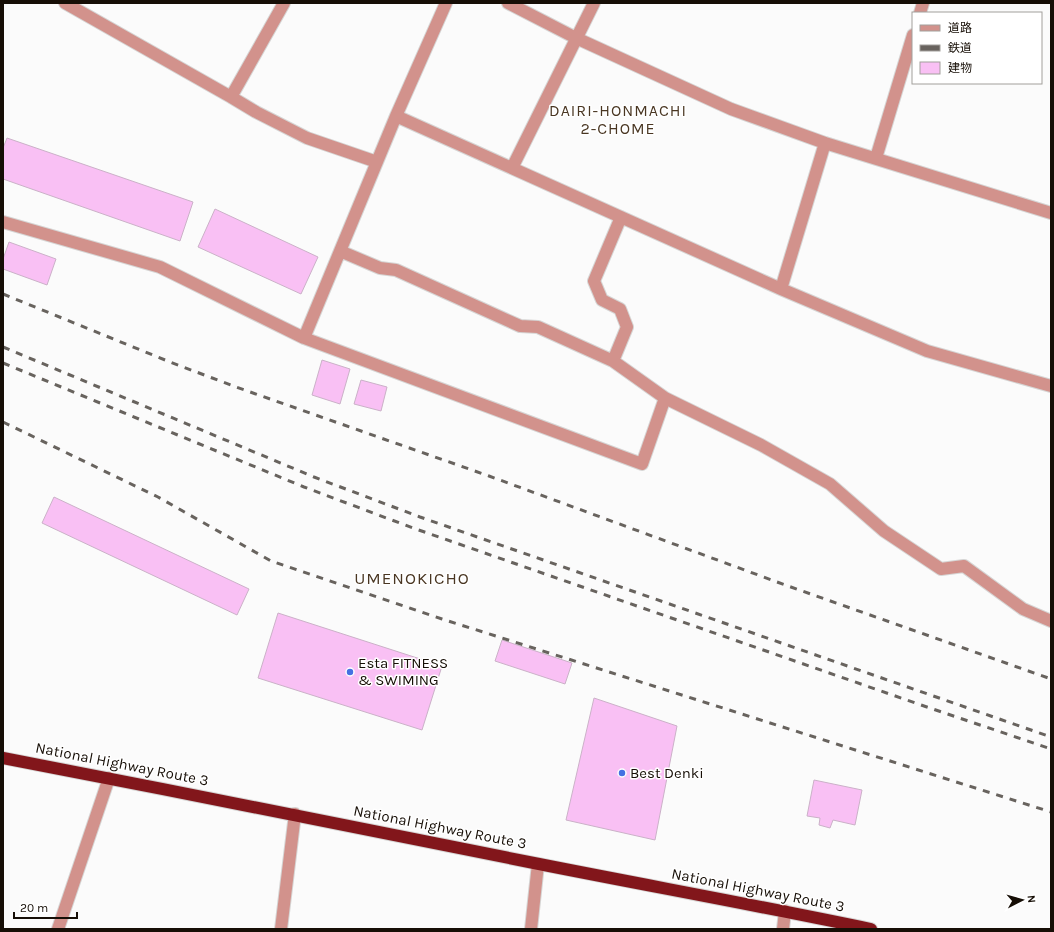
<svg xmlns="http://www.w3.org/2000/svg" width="1054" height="932" font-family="Karla,'Noto Sans JP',sans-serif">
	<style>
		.building { fill: #f9c0f4; stroke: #cbb1c8 }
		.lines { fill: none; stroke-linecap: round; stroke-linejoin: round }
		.minor-casing { stroke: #d6d5d4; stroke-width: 14 }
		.highway-casing { stroke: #d6d5d4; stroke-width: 14 }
		.minor { stroke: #d2928c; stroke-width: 12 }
		.highway { stroke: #82161b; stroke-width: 12 }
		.rail { stroke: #68635e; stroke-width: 3; stroke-dasharray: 7 7; stroke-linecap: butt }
		.poi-dot { fill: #4570e2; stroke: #fff; stroke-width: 1.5 }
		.labels { text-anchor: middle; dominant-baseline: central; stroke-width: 3; stroke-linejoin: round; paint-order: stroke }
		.poi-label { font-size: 15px; fill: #160e06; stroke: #fff; text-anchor: start }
		.street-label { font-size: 15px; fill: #160e06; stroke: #fff }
		.neighbourhood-label { font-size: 16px; letter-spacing: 1px; fill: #493622; stroke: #fff }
		.quarter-label { font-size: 17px; letter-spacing: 1px; fill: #493622; stroke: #fff }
	</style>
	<rect width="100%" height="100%" fill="#fbfbfb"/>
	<path class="building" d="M7 138 193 202 180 241 3 179V148Z
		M215 209 318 257 301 294 198 247Z
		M9 242 56 259 47 285 3 269V259Z
		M322 360 350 369 340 404 312 395Z
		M361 380 387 387 381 411 354 404Z
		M54 497 249 589 237 615 42 523Z
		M278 613 442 666 422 730 258 678Z
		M502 640 572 663 565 684 495 661Z
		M594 698 677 726 655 840 566 820Z
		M814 780 862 790 855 825 833 820 830 828 819 825 820 818 807 816Z"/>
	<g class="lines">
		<g class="minor-casing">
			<path id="minor" d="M65 3 231 97 256 112 307 138 377 162
				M508 3 576 38 731 109 825 143 1051 213
				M920 13 923 3
				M231 97 284 3
				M396 116 781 289 927 351 1051 386
				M876 158 913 35
				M512 168 594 3
				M3 222 160 267 304 338 642 464 665 398
				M340 251 380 268 396 270 520 326 538 327 613 361 665 398 761 445 830 484 884 531 941 569 964 566 1023 609 1051 621
				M781 289 825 143
				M304 338 396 116 446 3
				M613 361 627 327 620 309 602 300 594 281 621 217
				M58 929 109 778
				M281 929 295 814
				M531 929 538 864
				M783 929 785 911"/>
		</g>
		<g class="highway-casing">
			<path id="highway" d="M3 758C182 792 361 829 539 864 650 886 761 906 871 929"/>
		</g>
		<use href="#minor" class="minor"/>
		<use href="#highway" class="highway"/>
		<path class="rail" d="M3 294 170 362 236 387 489 476 788 586 1051 679
			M3 347 314 477 420 517 1051 737
			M3 363 304 487 413 528 924 706 1051 749
			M3 422 158 497 271 561 442 619 1051 812"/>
	</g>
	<g class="poi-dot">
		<circle cx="350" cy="672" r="4"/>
		<circle cx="622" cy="773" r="4"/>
	</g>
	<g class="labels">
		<g class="poi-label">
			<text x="358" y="663">Esta FITNESS<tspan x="358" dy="17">&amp; SWIMING</tspan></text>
			<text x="630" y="773">Best Denki</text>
		</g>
		<g class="street-label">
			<text transform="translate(122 764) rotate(11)">National Highway Route 3</text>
			<text transform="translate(440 827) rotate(11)">National Highway Route 3</text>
			<text transform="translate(758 890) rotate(11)">National Highway Route 3</text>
		</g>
		<g class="neighbourhood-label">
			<text x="618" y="110">DAIRI-HONMACHI<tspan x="618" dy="18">2-CHOME</tspan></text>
		</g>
		<g class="quarter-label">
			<text x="412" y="578">UMENOKICHO</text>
		</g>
	</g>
	<rect width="1054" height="932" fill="none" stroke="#160e06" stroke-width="8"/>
	<rect x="912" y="12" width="130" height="72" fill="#ffffff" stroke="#a29f9b"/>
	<rect x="920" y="25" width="20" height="6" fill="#d2928c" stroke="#a29f9b"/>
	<text x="948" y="32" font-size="12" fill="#160e06">道路</text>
	<rect x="920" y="45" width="20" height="6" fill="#68635e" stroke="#a29f9b"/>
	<text x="948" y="52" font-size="12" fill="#160e06">鉄道</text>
	<rect x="920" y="62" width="20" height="12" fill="#f9c0f4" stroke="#a29f9b"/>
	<text x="948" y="72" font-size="12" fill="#160e06">建物</text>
	<g transform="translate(1022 900) rotate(84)" stroke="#ffffff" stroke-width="3" paint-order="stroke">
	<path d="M0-3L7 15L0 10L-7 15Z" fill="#160e06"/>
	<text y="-6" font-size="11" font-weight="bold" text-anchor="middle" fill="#160e06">N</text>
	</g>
	<path d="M14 912v6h63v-6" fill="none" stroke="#160e06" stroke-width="2"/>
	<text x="20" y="912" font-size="12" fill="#160e06" stroke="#ffffff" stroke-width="3" paint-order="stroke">20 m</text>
</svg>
